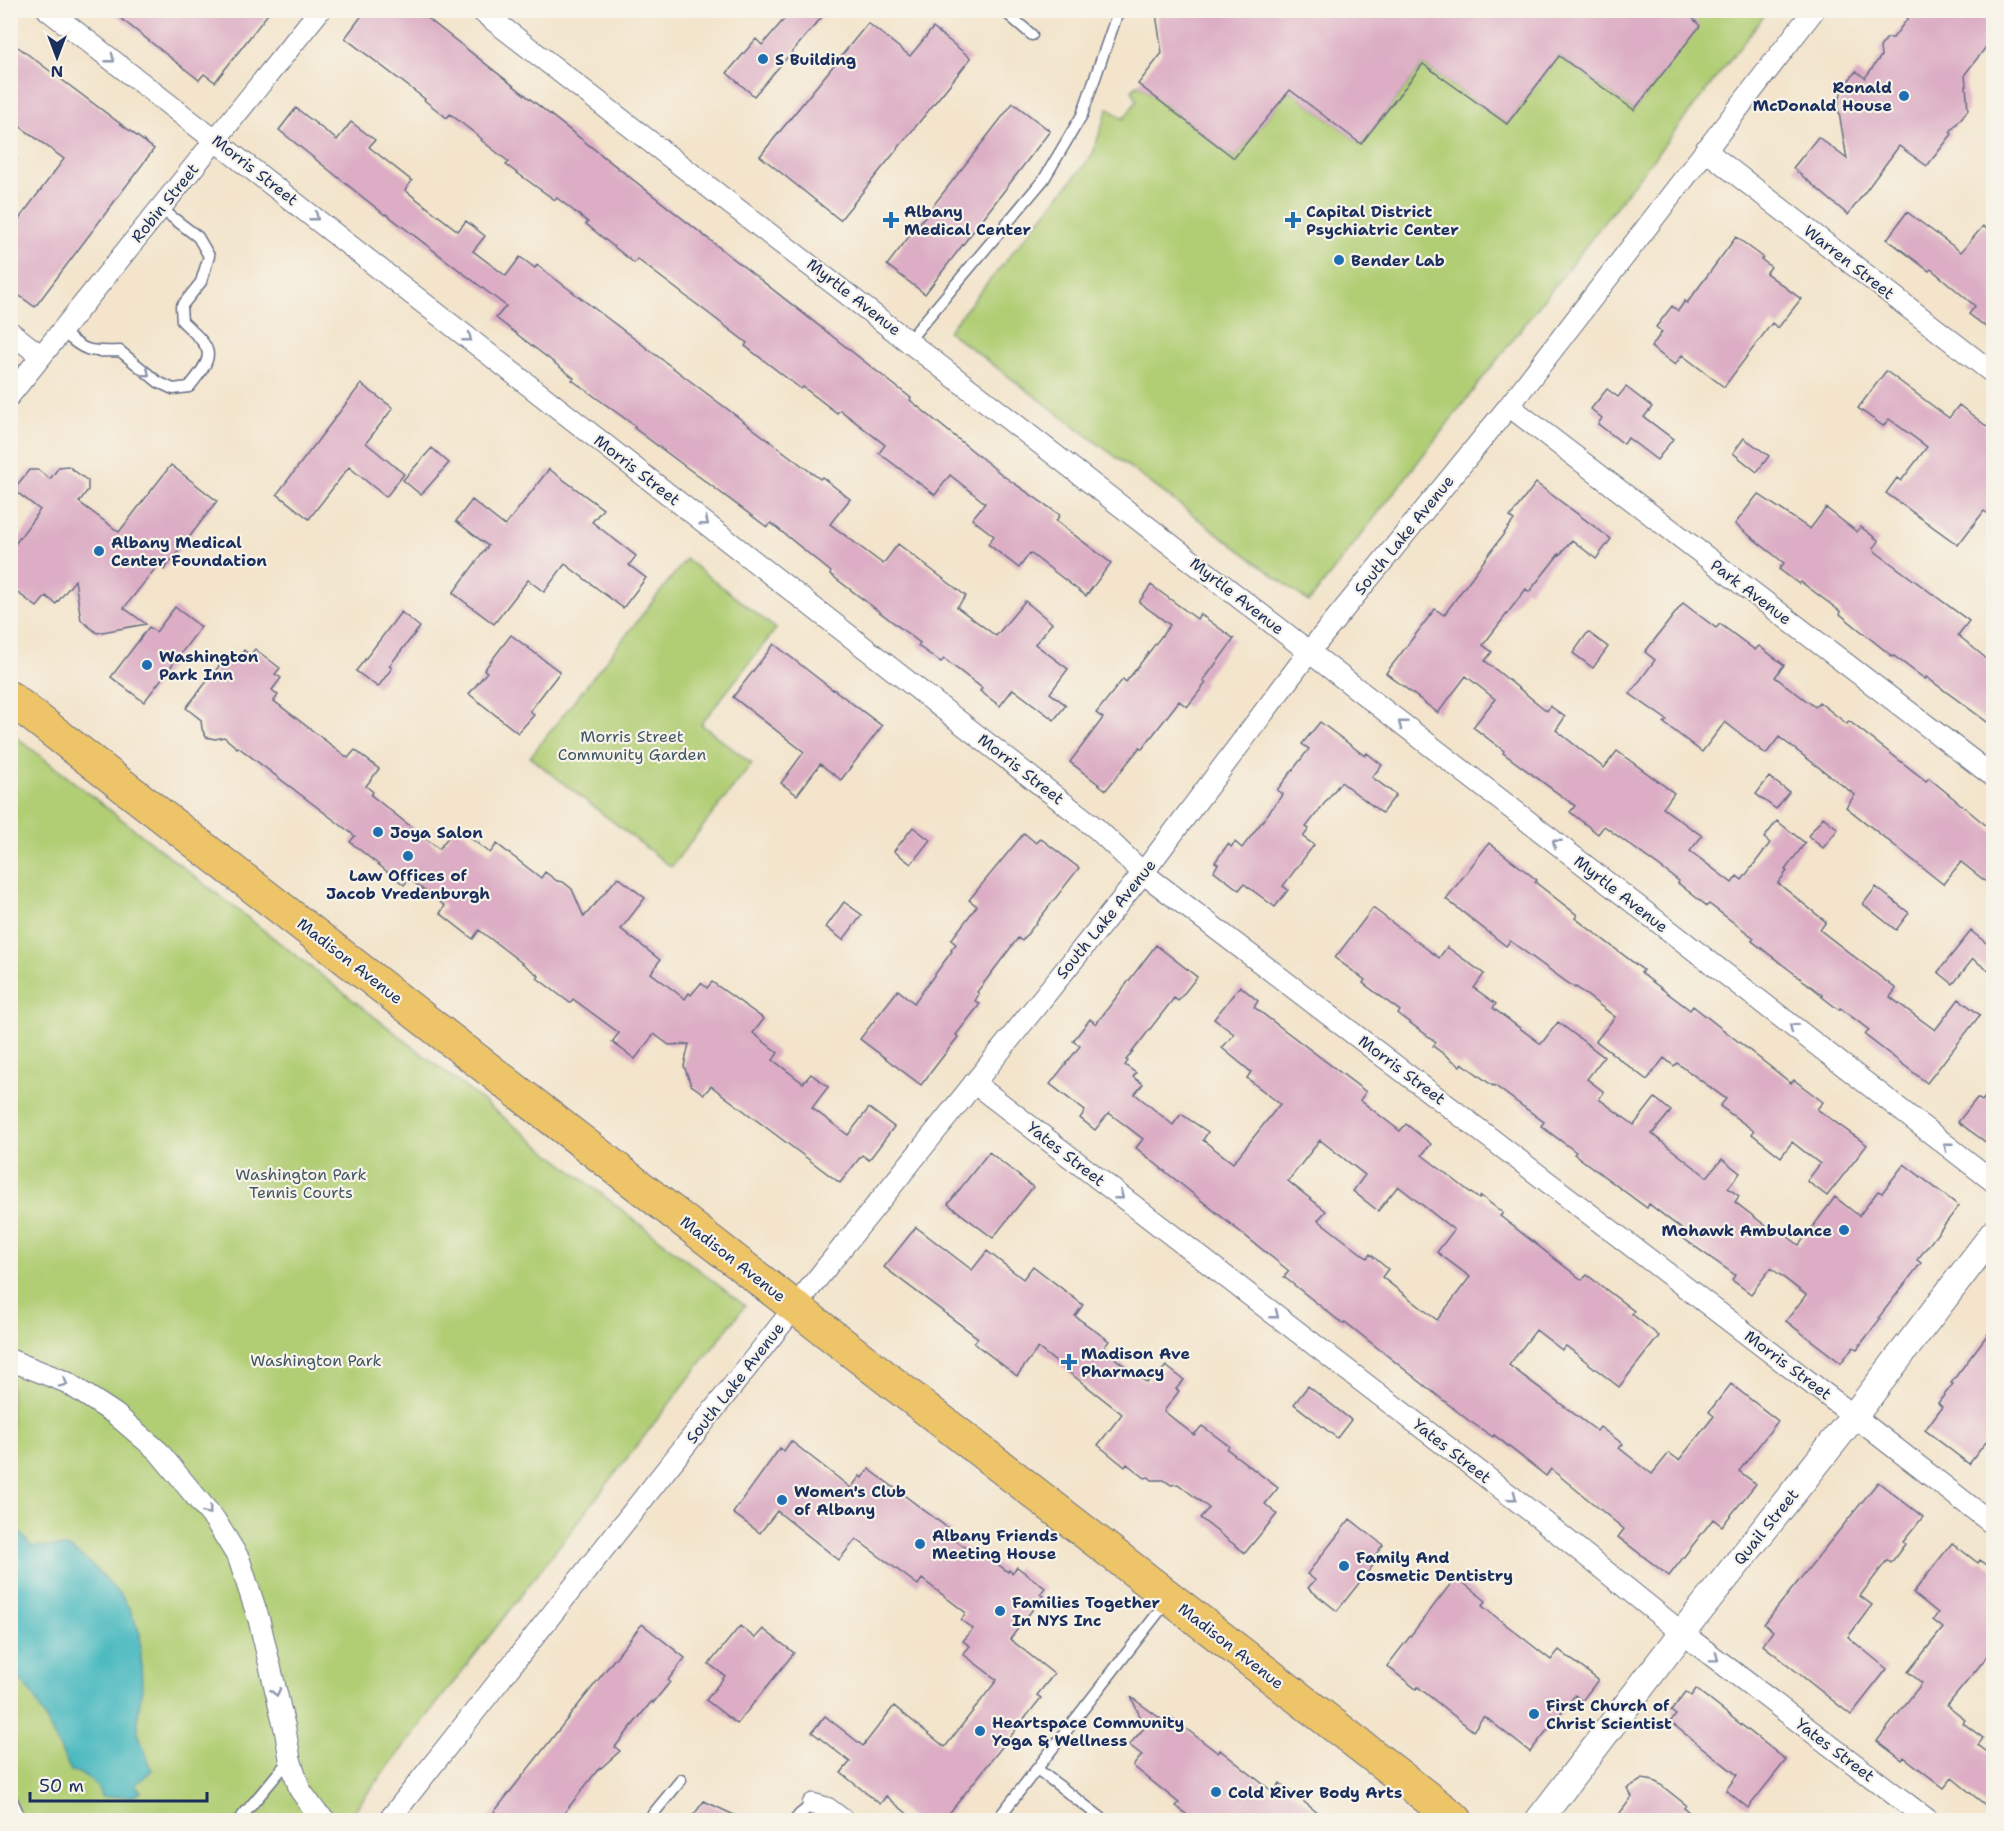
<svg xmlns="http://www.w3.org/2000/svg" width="2004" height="1831" font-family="'Shantell Sans',sans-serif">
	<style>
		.green { fill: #b1ce75; stroke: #667e6a; stroke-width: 1.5 }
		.water { fill: #4ab9c0; stroke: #32748f; stroke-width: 1.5 }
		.building { fill: #dcadc4; fill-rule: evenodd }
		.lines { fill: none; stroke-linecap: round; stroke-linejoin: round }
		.service-casing { stroke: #676e84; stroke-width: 13 }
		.minor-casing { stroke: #676e84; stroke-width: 23 }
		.tertiary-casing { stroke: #676e84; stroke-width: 29 }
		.primary-casing { stroke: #676e84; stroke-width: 35 }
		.service { stroke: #fff; stroke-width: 10 }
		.minor { stroke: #fff; stroke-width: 21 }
		.tertiary { stroke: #fff; stroke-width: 27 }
		.primary { stroke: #eec469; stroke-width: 33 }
		.oneway { stroke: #8d97ae }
		.poi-dot { fill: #1f6fb2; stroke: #f7f3e8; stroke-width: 2 }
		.labels { text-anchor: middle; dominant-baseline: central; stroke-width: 4.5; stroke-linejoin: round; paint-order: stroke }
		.poi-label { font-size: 16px; font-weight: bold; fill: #1b2f5e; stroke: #f7f3e8; text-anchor: start }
		.street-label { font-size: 16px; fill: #1b2f5e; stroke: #f7f3e8 }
		.park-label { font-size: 16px; fill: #405764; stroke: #f7f3e8 }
	</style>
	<rect width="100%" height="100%" fill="#f7f3e8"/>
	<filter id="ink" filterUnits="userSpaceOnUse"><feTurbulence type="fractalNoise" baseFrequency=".0167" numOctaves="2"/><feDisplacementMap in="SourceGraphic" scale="12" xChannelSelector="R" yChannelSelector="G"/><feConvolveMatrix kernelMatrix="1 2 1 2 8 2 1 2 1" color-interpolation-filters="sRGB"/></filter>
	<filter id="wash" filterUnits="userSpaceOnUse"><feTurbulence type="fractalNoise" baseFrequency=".008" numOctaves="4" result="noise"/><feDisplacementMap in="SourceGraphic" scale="24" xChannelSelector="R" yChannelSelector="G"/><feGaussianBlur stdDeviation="1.35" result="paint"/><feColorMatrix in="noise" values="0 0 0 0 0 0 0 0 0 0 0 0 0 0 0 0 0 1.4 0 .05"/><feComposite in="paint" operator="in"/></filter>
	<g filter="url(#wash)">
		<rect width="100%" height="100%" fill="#f3e4cb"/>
		<path class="green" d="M1695 11H1768L1309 602 948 331 1092 156 1108 108 1123 119 1137 101 1132 90 1138 84 1234 158 1290 90 1361 144 1423 64 1507 124 1559 56 1634 110 1699 26 1690 16Z
			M686 559 776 629 701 724 752 764 671 867 530 757Z
			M11 733 745 1306 347 1820H11Z"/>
		<path class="water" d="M11 1520 31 1546 68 1547 90 1563 122 1597 130 1610 140 1634 142 1687 138 1714V1733L152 1770 135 1785 141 1792 133 1796 101 1797C99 1783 84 1773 71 1771L35 1698 11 1668Z"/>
		<g id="blocks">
			<path class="building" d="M110 10H271L215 82 204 74 199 80Z
				M366 10H417L888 380 911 398 910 400 1005 477 1060 515 1056 521 1111 563 1086 596 1030 553 1019 568 988 544 994 536 972 519 985 503 950 475 935 495 879 453 885 445 840 410 837 413 803 387 801 389 745 346 747 343 716 319 637 259 634 263 586 224 588 222 557 198 555 200 506 165 509 162 481 140 482 139 450 114 447 118 424 100 425 99 345 38Z
				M792 10H828L754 96 727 73 756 39 762 45Z
				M1186 10H1685L1700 26 1634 110 1559 56 1507 124 1423 64 1361 144 1290 90 1234 158 1138 84 1162 53 1156 14Z
				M1914 10H1975L1994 24V37L1965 74 1968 110 1950 132 1952 134 1927 166 1899 146 1848 215 1793 168 1818 137 1847 159 1838 107 1842 89 1856 71 1865 78 1881 56 1880 47 1887 38H1893Z
				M868 23 910 56 933 28 971 58 840 220 760 156Z
				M10 41 154 149 35 307 10 289V231L64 159 10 119Z
				M1013 103 1050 131 925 294 887 265Z
				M296 108 337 140 351 122 375 140 369 147 412 181 405 190 458 231 466 221 485 236 473 251 506 276 520 257 535 268 537 265 792 458 820 479 822 477 850 499 830 524 883 564 898 544 966 596 957 607 996 636 1025 601 1052 623 1035 644 1068 669 1050 693 1066 705 1054 720 1013 689 1000 706 980 691 982 688 944 659 941 662 918 646 920 643 830 574 831 572 771 523 767 527 682 464 634 428 635 426 572 380 574 378 496 318 506 306 386 214 385 215 279 130Z
				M1907 212 1961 252 1983 226 1994 235V333L1969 314 1975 306 1931 269 1929 271 1887 239Z
				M1736 237 1763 257 1761 259 1771 267 1766 273 1801 299 1778 328 1772 323 1724 387 1682 355 1675 365 1651 347 1662 332 1656 327 1672 306 1678 311 1685 301 1687 303Z
				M1886 371 1949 418 1959 405 1994 432V518L1984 511 1958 545 1886 493 1897 478 1901 481 1927 447 1889 419 1883 426 1858 408Z
				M361 384 393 408 366 443 404 474 386 497 349 467 309 519 277 494Z
				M1626 387 1652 407 1644 417 1673 439 1657 460 1628 438 1624 444 1598 424 1602 418 1591 409 1607 389 1618 397Z
				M1744 438 1769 456 1757 472 1733 453Z
				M432 448 449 463 421 495 403 480Z
				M171 465 217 501 164 570 158 565 124 608 146 624 97 633 81 620 75 580 56 604 46 596 37 607 10 587V551L40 510 18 493 17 485 29 470H38L50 479 59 467 68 466 88 481V490L79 502 119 532Z
				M549 469 603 509 592 522 636 556 629 565 646 578 623 608 565 564 544 592 528 580 494 624 453 593 488 546 456 521 472 500 505 526Z
				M1536 483 1611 539 1596 559 1572 540 1560 555 1559 554 1529 592 1526 589 1483 645 1492 652 1485 661 1547 711 1550 706 1565 717 1556 730 1604 768 1617 751 1674 793 1663 808 1702 836 1690 851 1732 883 1737 876 1742 880 1770 843 1764 838 1777 821 1805 843 1785 870 1787 871 1778 883 1826 922 1820 930 1896 989 1890 997 1935 1030 1959 999 1980 1015 1927 1083 1865 1035 1869 1030 1840 1008 1839 1010 1821 996 1822 995 1752 941 1754 938 1709 904 1707 906 1678 883 1679 881 1604 826 1598 834 1570 812 1575 806 1503 753 1504 751 1473 727 1495 699 1466 676 1438 713 1386 673 1435 609 1444 615 1514 520 1510 517Z
				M1758 494 1810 529 1826 508 1857 532 1861 527 1879 541 1873 549 1877 553 1969 621 1958 635 1994 665V727L1926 677 1925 679 1894 656 1893 657 1840 614 1841 612 1801 582 1799 584 1779 569 1784 563 1735 524Z
				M1151 585 1197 619 1200 614 1234 639 1203 681 1206 683 1187 707 1179 701 1142 749 1140 747 1106 790 1070 762 1103 718 1096 713 1123 679 1126 682 1170 625 1139 602Z
				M1683 603 1716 628 1720 624 1755 650 1759 646 1784 665 1775 677 1815 707 1819 702 1847 724 1849 721 1926 781 1929 778 1994 832V888L1961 862 1943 884 1846 807 1855 795 1779 737 1766 754 1725 722 1702 752 1664 723 1667 720 1630 694 1655 660 1645 652Z
				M175 607 201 627 144 702 111 677 149 627 156 632Z
				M401 612 420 627 389 666 392 668 378 687 356 671Z
				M1588 632 1608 647 1593 668 1573 653Z
				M511 635 560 672 530 711 534 715 518 733 469 694 487 672 484 670Z
				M774 644 833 690V689L882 726 841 780 820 764 797 795 781 783 804 752 733 697Z
				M255 649 280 668 275 674 281 678 272 690 278 695 274 701 348 758 355 750 379 769 366 786 373 792 371 795 439 849 456 827 490 853 497 844 541 878 545 872 557 881 563 882 572 889 584 917 618 877 645 898 621 929 660 960 651 973 685 999 689 993 691 995 701 983 707 988 712 982 764 1019 753 1033 778 1053 773 1060 803 1083 811 1074 828 1087 812 1108 848 1135 869 1108 894 1127 869 1160 862 1155 840 1183 711 1086 704 1094 691 1085 684 1066 689 1044 669 1045 654 1034 635 1059 612 1042 619 1033 573 999 570 1003 537 978 539 976 479 930 473 939 440 913 445 906 409 879 404 885 350 842 355 836 238 747 237 748 224 737 215 739 206 737 202 729 201 720 186 708 227 656 235 662 244 650 250 655Z
				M1320 722 1365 756 1367 753 1382 765 1372 777 1396 795 1382 813 1341 782 1306 827 1309 829 1303 837 1314 845 1283 886 1288 890 1275 907 1244 884 1239 890 1214 871 1218 864 1215 862 1228 844 1231 847 1235 842 1242 848 1283 794 1277 790 1309 749 1302 744Z
				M1769 777 1789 792 1776 809 1756 794Z
				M1823 817 1838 829 1823 848 1808 836Z
				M913 827 930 840 911 864 894 851Z
				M1024 833 1036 843 1040 838 1079 868 1022 941 1018 938 977 992 979 994 975 1001 980 1004 956 1035 958 1037 921 1085 860 1039 898 990 914 1003 952 951 951 950 956 944 951 940 977 906 969 900Z
				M1489 843 1537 880 1535 882 1577 915 1575 918 1643 970 1641 973 1690 1010 1693 1006 1791 1083 1794 1080 1823 1102 1817 1109 1867 1145 1827 1196 1807 1181 1820 1164 1792 1142 1781 1157 1752 1134 1754 1131 1720 1106 1726 1099 1677 1063 1674 1066 1664 1058 1647 1080 1596 1041 1615 1017 1576 987 1575 988 1510 941 1506 946 1446 899Z
				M1876 887 1909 913 1896 930 1863 904Z
				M844 902 862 915 843 940 826 927Z
				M1373 908 1439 958 1447 947 1484 974 1474 988 1496 1004 1493 1008 1541 1044 1558 1022 1604 1057 1587 1079 1604 1092 1599 1099 1634 1125 1655 1098 1671 1111 1652 1134 1707 1177 1722 1159 1740 1173 1728 1188 1739 1196 1735 1202 1770 1229 1773 1226 1799 1245 1835 1197 1859 1216 1878 1191 1882 1193 1904 1164 1959 1206 1917 1260 1921 1263 1879 1317 1880 1319 1857 1349 1853 1347 1841 1363 1786 1321 1806 1295 1771 1268 1751 1294 1732 1280 1735 1275 1680 1236 1684 1231 1649 1204 1647 1208 1574 1154 1576 1152 1541 1126 1544 1122 1494 1085 1493 1086 1462 1063 1460 1066 1433 1046 1436 1042 1398 1014 1400 1011 1363 983 1365 980 1335 958Z
				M1971 931 1994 949V975L1973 959 1953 984 1938 972Z
				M1156 945 1197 977 1178 1001 1174 998 1126 1060 1128 1061 1125 1065 1136 1073 1133 1077 1143 1084 1135 1094 1173 1125 1181 1114 1208 1132 1203 1140 1233 1163 1280 1104 1247 1078 1251 1072 1222 1048 1234 1034 1214 1019 1240 986 1258 1001 1254 1007 1366 1092 1360 1100 1400 1131 1406 1124 1431 1144 1422 1155 1479 1199 1481 1196 1503 1213 1500 1216 1582 1280 1587 1275 1634 1311 1632 1314 1659 1336 1619 1387 1566 1346 1562 1350 1536 1330 1509 1365 1597 1431 1600 1427 1623 1444 1619 1448 1652 1474 1669 1453 1679 1460 1714 1416 1709 1412 1731 1384 1778 1421 1739 1471 1756 1484 1722 1526 1713 1519 1669 1576 1618 1537 1624 1529 1551 1469 1546 1476 1494 1435 1493 1437 1468 1420 1345 1322 1343 1324 1284 1277 1289 1271 1136 1148 1143 1139 1109 1113 1095 1130 1080 1118 1085 1111 1050 1084 1080 1046 1073 1041 1090 1019 1096 1024ZM1320 1140 1365 1175 1353 1191 1378 1211 1398 1186 1454 1230 1437 1252 1470 1277 1437 1320 1382 1277 1388 1269 1370 1254 1367 1258 1318 1220 1326 1211 1288 1181Z
				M1994 1085V1148L1958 1122 1977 1098 1982 1101Z
				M989 1152 1033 1187 993 1238 948 1204Z
				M916 1227 972 1270 987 1251 1023 1279 1033 1266 1083 1305 1075 1316 1109 1341 1103 1349 1147 1383 1155 1372 1158 1375 1166 1366 1184 1380 1176 1389 1179 1391 1164 1411 1194 1435 1202 1426 1229 1446 1227 1449 1278 1488 1265 1504 1277 1514 1245 1553 1200 1518 1209 1508 1178 1484 1171 1485 1164 1480H1152L1149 1477 1145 1478 1127 1464 1125 1467 1098 1445 1122 1414 1038 1348 1017 1376 974 1343 978 1338 884 1267Z
				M1994 1326V1432L1969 1464 1925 1430 1942 1407 1938 1403 1953 1384 1951 1383Z
				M1308 1386 1351 1420 1337 1438 1294 1404Z
				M791 1441 851 1488 860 1476 862 1478 869 1469 953 1532 950 1536 978 1557 987 1556 1008 1572 1009 1570 1012 1573 1017 1567 1045 1588 1040 1594 1043 1596 1010 1639 1054 1674 1037 1695 1041 1698 943 1821H916L886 1796 880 1804 841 1773 850 1762 812 1732 825 1716 863 1746 894 1706 945 1747 997 1680 963 1654 970 1646 963 1641 973 1629 961 1620 966 1613 922 1579 918 1585 856 1539 839 1560 777 1511 760 1533 733 1513 780 1448 784 1451Z
				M1878 1482 1923 1517 1903 1542 1905 1544 1891 1563 1887 1560 1860 1596 1872 1605 1848 1637 1887 1669 1851 1715 1763 1645 1773 1631 1764 1624Z
				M1350 1519 1383 1545 1375 1555 1379 1558 1337 1611 1308 1588 1315 1580 1307 1574Z
				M1952 1543 1978 1563 1980 1560 1994 1570V1648L1947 1706 1965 1720 1963 1723 1983 1738 1978 1745 1994 1757V1812L1952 1778 1944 1788 1904 1757 1902 1760 1877 1741 1922 1683 1908 1672 1943 1628 1933 1620 1938 1613 1913 1593Z
				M1456 1577 1486 1601 1482 1606 1551 1660 1559 1650 1598 1680 1582 1701 1575 1695 1530 1752 1484 1716 1473 1731 1418 1687 1416 1689 1387 1666Z
				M642 1624 685 1658 668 1680 670 1682 653 1703 652 1701 615 1747 620 1751 601 1768 600 1767 558 1821H487Z
				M740 1626 755 1638 763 1629 794 1653 737 1724 706 1700 725 1676 709 1664Z
				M1696 1689 1786 1760 1748 1808 1726 1790 1737 1775 1670 1722 1676 1715 1671 1711 1686 1692 1691 1696Z
				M1131 1697 1168 1724 1172 1718 1218 1753 1220 1750 1273 1792 1280 1783 1328 1821H1195L1176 1806 1179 1803 1133 1766 1142 1755 1129 1745 1145 1727Z
				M1643 1779 1654 1781 1661 1785 1686 1805 1684 1808 1700 1821H1614L1632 1797 1627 1788Z
				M704 1801 747 1821H689Z"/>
		</g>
	</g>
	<g filter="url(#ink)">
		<use href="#blocks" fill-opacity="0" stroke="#676e84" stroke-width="1.5"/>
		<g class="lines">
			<g class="service-casing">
				<path id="service" d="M1003 10 1032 35
					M10 160H11
					M62 331C84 352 89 352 120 351L158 382 173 389 189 387C218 352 212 350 182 321L181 307 201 282 209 256 198 237 160 208
					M909 340 1044 179 1082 115 1118 12
					M1993 631H1994
					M1037 1769 1104 1820
					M10 1795 21 1820
					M239 1820 290 1759
					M648 1820 681 1780
					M795 1820 800 1814 813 1804
					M997 1820 1168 1600"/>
			</g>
			<g class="minor-casing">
				<path id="minor" d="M48 10 1097 829 1143 873 1854 1416 1994 1525
					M480 10C987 398 1489 792 1994 1182
					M1705 150 1994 374
					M10 332 41 356
					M10 395 320 10
					M1509 406 1994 777
					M974 1083 1542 1520 1682 1633 1928 1820
					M10 1360 66 1382 115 1414 158 1451 215 1520 239 1559 259 1620 285 1729 290 1759 300 1790 316 1812 325 1820
					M813 1804 827 1808 843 1820
					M389 1820 821 1274 1143 873 1309 652 1509 406 1814 10"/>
			</g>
			<g class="tertiary-casing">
				<path id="tertiary" d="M1539 1820 1682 1633 1854 1416 1994 1233"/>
			</g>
			<g class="primary-casing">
				<path id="primary" d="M10 698 1456 1820"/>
			</g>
			<use href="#service" class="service"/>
			<use href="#minor" class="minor"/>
			<use href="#tertiary" class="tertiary"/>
			<use href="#primary" class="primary"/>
		</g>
		<defs><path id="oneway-chevron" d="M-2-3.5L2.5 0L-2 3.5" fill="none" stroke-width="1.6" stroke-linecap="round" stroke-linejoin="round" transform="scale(1.5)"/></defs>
		<g class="oneway">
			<use href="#oneway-chevron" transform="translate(111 59) rotate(38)"/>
			<use href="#oneway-chevron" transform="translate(315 217) rotate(38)"/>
			<use href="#oneway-chevron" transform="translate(468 338) rotate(38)"/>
			<use href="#oneway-chevron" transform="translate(146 373) rotate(38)"/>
			<use href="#oneway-chevron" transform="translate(705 522) rotate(38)"/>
			<use href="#oneway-chevron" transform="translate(1402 724) rotate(-142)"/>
			<use href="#oneway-chevron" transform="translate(1556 843) rotate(-142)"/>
			<use href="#oneway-chevron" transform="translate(1793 1027) rotate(-142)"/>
			<use href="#oneway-chevron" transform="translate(1947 1146) rotate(-142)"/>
			<use href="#oneway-chevron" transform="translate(1120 1196) rotate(38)"/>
			<use href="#oneway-chevron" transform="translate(1275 1315) rotate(38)"/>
			<use href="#oneway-chevron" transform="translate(64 1383) rotate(27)"/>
			<use href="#oneway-chevron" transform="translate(1513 1497) rotate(38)"/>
			<use href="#oneway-chevron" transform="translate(208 1511) rotate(51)"/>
			<use href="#oneway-chevron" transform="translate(1715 1658) rotate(37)"/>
			<use href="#oneway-chevron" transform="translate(276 1692) rotate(77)"/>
		</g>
	</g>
	<g class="poi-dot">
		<circle cx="763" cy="59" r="6"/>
		<circle cx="1904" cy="96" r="6"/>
		<path d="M888 211h6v6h6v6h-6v6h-6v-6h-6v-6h6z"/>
		<path d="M1290 211h6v6h6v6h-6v6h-6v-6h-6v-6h6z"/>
		<circle cx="1339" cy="260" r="6"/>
		<circle cx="99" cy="551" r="6"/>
		<circle cx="147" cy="665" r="6"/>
		<circle cx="378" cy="832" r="6"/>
		<circle cx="408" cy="856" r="6"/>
		<circle cx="1844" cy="1230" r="6"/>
		<path d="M1066 1353h6v6h6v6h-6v6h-6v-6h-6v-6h6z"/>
		<circle cx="782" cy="1500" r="6"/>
		<circle cx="920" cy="1544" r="6"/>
		<circle cx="1344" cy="1566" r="6"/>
		<circle cx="1000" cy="1611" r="6"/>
		<circle cx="1534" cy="1714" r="6"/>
		<circle cx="980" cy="1731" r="6"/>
		<circle cx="1216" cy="1792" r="6"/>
	</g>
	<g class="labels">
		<g class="poi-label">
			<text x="775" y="59">S Building</text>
			<text x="1892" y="87" text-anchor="end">Ronald<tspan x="1892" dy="18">McDonald House</tspan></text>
			<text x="904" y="211">Albany<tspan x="904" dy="18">Medical Center</tspan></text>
			<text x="1306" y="211">Capital District<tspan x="1306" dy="18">Psychiatric Center</tspan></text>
			<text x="1351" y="260">Bender Lab</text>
			<text x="111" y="542">Albany Medical<tspan x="111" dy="18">Center Foundation</tspan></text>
			<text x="159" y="656">Washington<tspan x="159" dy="18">Park Inn</tspan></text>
			<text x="390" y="832">Joya Salon</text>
			<text x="408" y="875" text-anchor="middle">Law Offices of<tspan x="408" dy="18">Jacob Vredenburgh</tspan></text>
			<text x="1832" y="1230" text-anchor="end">Mohawk Ambulance</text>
			<text x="1081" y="1353">Madison Ave<tspan x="1081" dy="18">Pharmacy</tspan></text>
			<text x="794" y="1491">Women's Club<tspan x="794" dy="18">of Albany</tspan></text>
			<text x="932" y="1535">Albany Friends<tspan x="932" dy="18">Meeting House</tspan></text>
			<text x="1356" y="1557">Family And<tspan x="1356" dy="18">Cosmetic Dentistry</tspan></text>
			<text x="1012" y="1602">Families Together<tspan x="1012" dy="18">In NYS Inc</tspan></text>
			<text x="1546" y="1705">First Church of<tspan x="1546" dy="18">Christ Scientist</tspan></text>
			<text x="992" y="1722">Heartspace Community<tspan x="992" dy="18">Yoga &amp; Wellness</tspan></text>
			<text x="1228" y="1792">Cold River Body Arts</text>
		</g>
		<g class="street-label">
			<text transform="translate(255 170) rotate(38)">Morris Street</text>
			<text transform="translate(165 203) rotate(-51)">Robin Street</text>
			<text transform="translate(1849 262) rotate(38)">Warren Street</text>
			<text transform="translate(854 297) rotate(38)">Myrtle Avenue</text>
			<text transform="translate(637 470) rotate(38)">Morris Street</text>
			<text transform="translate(1404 535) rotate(-51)">South Lake Avenue</text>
			<text transform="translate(1751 592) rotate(37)">Park Avenue</text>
			<text transform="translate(1237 596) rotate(38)">Myrtle Avenue</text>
			<text transform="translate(1021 769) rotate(38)">Morris Street</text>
			<text transform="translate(1621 894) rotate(38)">Myrtle Avenue</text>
			<text transform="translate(1106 919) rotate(-51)">South Lake Avenue</text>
			<text transform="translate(350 961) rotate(38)">Madison Avenue</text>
			<text transform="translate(1402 1070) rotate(37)">Morris Street</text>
			<text transform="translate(1066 1154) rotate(38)">Yates Street</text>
			<text transform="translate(733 1259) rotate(38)">Madison Avenue</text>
			<text transform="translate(1788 1365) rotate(37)">Morris Street</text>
			<text transform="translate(735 1383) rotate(-52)">South Lake Avenue</text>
			<text transform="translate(1452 1451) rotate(38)">Yates Street</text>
			<text transform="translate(1766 1527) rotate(-51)">Quail Street</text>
			<text transform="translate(1231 1646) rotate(38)">Madison Avenue</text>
			<text transform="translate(1835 1750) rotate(37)">Yates Street</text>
		</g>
		<g class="park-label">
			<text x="632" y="736">Morris Street<tspan x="632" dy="18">Community Garden</tspan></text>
			<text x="301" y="1174">Washington Park<tspan x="301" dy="18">Tennis Courts</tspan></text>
			<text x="316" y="1360">Washington Park</text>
		</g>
	</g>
	<rect width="2004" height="1831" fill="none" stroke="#f7f3e8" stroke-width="36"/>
	<g transform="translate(57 57) rotate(180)" stroke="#f7f3e8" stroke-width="4.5" paint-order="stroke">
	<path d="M0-4.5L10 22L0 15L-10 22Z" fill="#1b2f5e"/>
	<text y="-9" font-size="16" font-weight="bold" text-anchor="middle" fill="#1b2f5e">N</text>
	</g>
	<path d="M30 1792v9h177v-9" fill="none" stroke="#1b2f5e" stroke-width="3"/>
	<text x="39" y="1792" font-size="18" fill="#1b2f5e" stroke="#f7f3e8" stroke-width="4.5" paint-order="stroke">50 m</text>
</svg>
